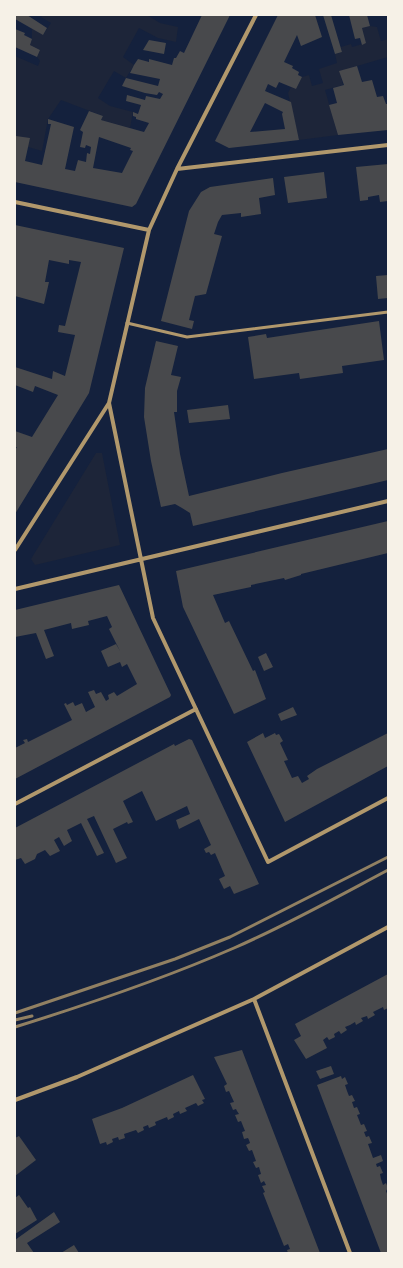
<svg xmlns="http://www.w3.org/2000/svg" width="403" height="1268" font-family="'Roboto Condensed',sans-serif">
	<style>
		.green { fill: #1d2539 }
		.building { fill: #48494c; fill-rule: evenodd }
		.lines { fill: none; stroke-linecap: round; stroke-linejoin: round }
		.service { stroke: #b1986c; stroke-width: 3 }
		.minor { stroke: #b1986c; stroke-width: 4 }
		.rail { stroke: #918062; stroke-width: 3 }
	</style>
	<rect width="100%" height="100%" fill="#14213d"/>
	<path class="green" d="M43 15H147L160 23 178 27 176 42 158 38 139 28 123 57 134 65 126 78 114 71 98 98 110 106 133 112 130 128 101 120 103 116 61 100 48 119 42 151 28 147 16 136 15 139V56L38 66 40 61 37 57 40 50 30 45 32 39V28L43 35 51 23 41 17Z
		M370 26 377 27 381 41 388 39V57L340 71 343 85 325 90 338 135 299 140 288 93 291 87 296 89 302 77 309 75 312 86 323 83 319 69 337 63 335 54 342 52 341 47 351 44 352 47 366 43 362 28Z
		M96 453H102L120 545 35 565 31 559Z"/>
	<path class="building" d="M15 15H27L47 28 43 35 15 19Z
		M202 15H230L136 204 132 207 15 182 16 136 30 138 25 161 42 165 51 124H48V119L74 127 65 169 75 171 78 160 86 162 87 153 90 154 91 147 86 145 85 148 80 147 83 132 80 130 89 111 103 116 101 120 144 132 149 123 136 119V117L133 116V112L138 114 141 105 126 101 127 95 145 100 146 96 160 99 163 94 159 92 157 95 145 93 122 86 126 78 158 86 160 79 130 73 134 65 138 59 149 62V59L172 65 174 58H176L180 51 184 53ZM99 137 131 148 130 150 133 151 122 173 93 168Z
		M278 15H315L322 37 301 46 297 35 284 62 293 66 292 68 299 72 298 75 302 77 296 89 279 82 276 88 268 84 265 91 291 102 299 140 229 148 215 141ZM265 103 283 112 282 114 285 129 250 132Z
		M323 15H331L342 52 335 54Z
		M349 15H367L370 26 362 28 366 43 362 45 360 38 355 39Z
		M15 29 25 33 24 35 32 39 30 45 40 50 37 57 15 47Z
		M149 40 166 43 164 54 143 50Z
		M357 66 362 82 372 80 377 97 383 96 386 104H388V130L338 135 329 105 337 103 333 88 344 85 339 71Z
		M388 164V201L380 202 379 195 368 197V200L360 201 356 167Z
		M324 172 327 198 288 203 284 177Z
		M273 178 275 195 259 198 261 214 241 217V213L222 215 218 222 214 234 222 236 206 294 195 296 189 320 194 321 192 329 161 321 189 211 201 192 210 187Z
		M15 225 124 248 89 393 15 514V450L17 447H15V431L32 437 58 395 35 386 33 392 15 385V367L52 379 53 371 65 376 75 335 58 332 59 325 65 326 81 262 69 260V264L49 260 45 282H49L44 304 15 296Z
		M388 275V298L378 299 376 276Z
		M379 321 384 360 342 366 343 373 300 379 299 373 254 379 248 337 266 334 267 338Z
		M156 341 178 346 171 375 181 377 177 391V412H174L180 454 189 496 282 473 388 449V480L193 526 190 513 182 508 175 504 161 507 151 461 144 417 145 388Z
		M228 405 230 419 189 423 187 410Z
		M388 521V553L301 574V575L285 580 284 578 251 585V587L213 595 225 623 229 621 253 671 255 670 266 699 234 714 183 607 176 571Z
		M119 585 171 695 170 697 15 779V748L25 743 23 740 27 739 28 742 72 720 64 704 66 703 67 705 73 702 75 706 82 703 86 712 95 707 88 692 94 690 96 694 101 692 106 701 109 699 108 695 114 692 117 696 137 684 127 664 122 667 120 662 108 667 101 651 116 644 120 651 109 629 112 627 107 616 88 621 89 625 72 629 71 623 44 630 54 656 46 659 36 633 15 637V610Z
		M266 653 273 667 264 671 258 657Z
		M293 707 297 715 281 721 278 714Z
		M263 733 265 738 275 733 276 735 279 734 283 741 280 743 288 760 284 761 292 778 298 776 302 783 309 779 307 776 317 769 388 733V766L285 822 247 742Z
		M189 739 192 740 259 884 234 894 230 886 224 889 219 879 225 876 215 853 211 855 209 852 206 853 204 849 211 845 199 819 179 829 176 820 190 814 187 806 156 821 142 791 123 801 133 822 128 824 127 822 113 829 127 858 116 863 94 816 87 819 104 853 97 856 81 823 67 830 72 841 64 846 59 837 54 840 60 851 50 856 45 850 37 854 35 859 25 864 21 858 15 860V828L174 744 175 746Z
		M388 974V1008L384 1010 383 1007 373 1012 375 1015 368 1019 367 1016 361 1018 363 1021 356 1025 355 1022 350 1025 345 1027 347 1030 341 1034 339 1031 334 1034 335 1037 329 1040 327 1037 323 1040 327 1048 306 1059 294 1040 301 1036 295 1024Z
		M242 1050 262 1102 320 1253H288L287 1250 290 1249 288 1244 284 1246 272 1216 263 1193 265 1192 262 1186 266 1185 264 1181 261 1183 258 1175 261 1174 259 1167 256 1168 253 1162 256 1161 252 1150 249 1151 246 1145 250 1143 249 1140 248 1138 244 1139 242 1132 245 1131 241 1121 238 1122 235 1115 239 1114 237 1111 236 1109 233 1110 230 1103 234 1102 229 1091 226 1092 224 1086 227 1084 214 1057Z
		M331 1066 334 1074 320 1079 316 1071Z
		M193 1075 205 1099 202 1100 204 1103 198 1106 196 1103 185 1108 187 1111 180 1114 179 1111 173 1114 174 1117 168 1120 167 1117 155 1122 156 1125 149 1128 148 1125 143 1127 144 1130 138 1133 136 1130 124 1134 125 1138 119 1140 118 1137 112 1139 113 1142 107 1145 106 1142 100 1144 92 1119 122 1108Z
		M341 1076 342 1079 345 1077 348 1084 345 1085 347 1091 349 1096 352 1095 355 1101 352 1102 354 1108 357 1107 360 1114 357 1115 361 1125 364 1124 367 1131 364 1132 366 1137 369 1136 372 1143 368 1144 373 1158 381 1155 383 1161 376 1164 377 1167 380 1166 383 1173 380 1174 381 1179 383 1185 386 1183 388 1188 386 1191 388 1196V1253H381L317 1085Z
		M19 1136 36 1160 15 1176V1138Z
		M19 1195 28 1208 30 1207 37 1220 15 1234V1198Z
		M54 1212 60 1222 27 1243 34 1253H15V1240Z
		M74 1245 79 1253H61Z"/>
	<g class="lines">
		<path class="service" d="M127 323 187 337 388 312"/>
		<path class="minor" d="M177 169 388 145
			M15 202 149 230
			M109 403 153 618 268 862 388 798
			M15 550 109 403 149 230 177 169 256 15
			M15 589 388 501
			M15 804 196 709
			M254 999 350 1253
			M15 1100 77 1077 254 999 388 927"/>
		<path class="rail" d="M15 1013 175 959 230 937 388 857
			M15 1020 32 1016
			M15 1027C89 1004 163 979 234 948 287 925 337 897 388 870"/>
	</g>
	<rect width="403" height="1268" fill="none" stroke="#f6f1e7" stroke-width="32"/>
</svg>
